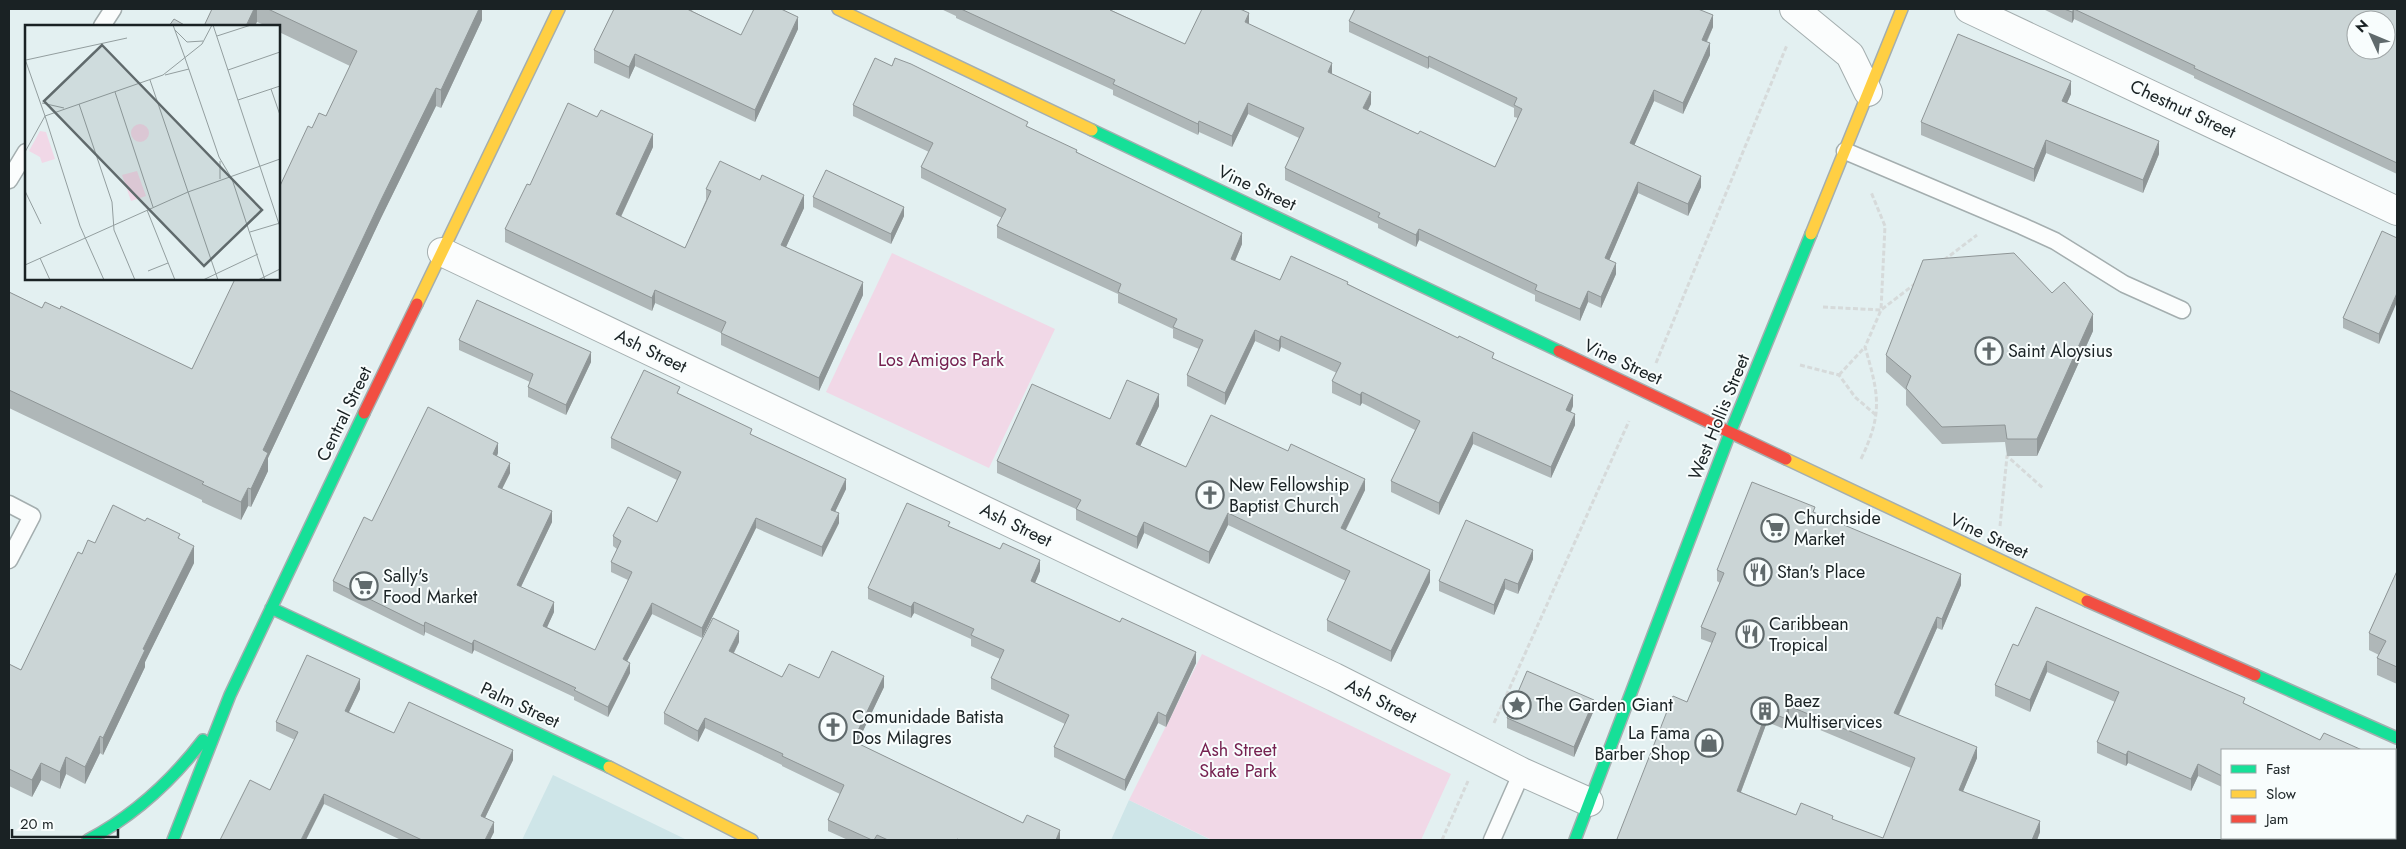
<svg xmlns="http://www.w3.org/2000/svg" width="2406" height="849" font-family="Jost,sans-serif">
	<style>
		.built { fill: #cee5e8 }
		.green { fill: #f1d8e7 }
		.lines { fill: none; stroke-linecap: round; stroke-linejoin: round }
		.lane-casing { stroke: #a4aeaf; stroke-width: 19 }
		.street-casing { stroke: #a4aeaf; stroke-width: 30 }
		.fast-casing { stroke: #a4aeaf; stroke-width: 14 }
		.slow-casing { stroke: #a4aeaf; stroke-width: 14 }
		.jam-casing { stroke: #a4aeaf; stroke-width: 14 }
		.path { stroke: #d6dada; stroke-width: 3; stroke-dasharray: 5 2.5; stroke-linecap: butt }
		.lane { stroke: #fbfdfd; stroke-width: 16 }
		.street { stroke: #fbfdfd; stroke-width: 28 }
		.fast { stroke: #16e098; stroke-width: 11 }
		.slow { stroke: #ffcf43; stroke-width: 11 }
		.jam { stroke: #f24e42; stroke-width: 11 }
		.wall { fill: #afb7b8; fill-rule: evenodd }
		.shaded-wall { fill: #8e9596 }
		.building { fill: #cbd5d6; stroke: #8e9596; fill-rule: evenodd }
		.labels { text-anchor: middle; dominant-baseline: central; stroke-width: 4; stroke-linejoin: round; paint-order: stroke }
		.street-label { font-size: 18px; fill: #1a2224; stroke: #f8fdfd }
		.poi-label { font-size: 18px; fill: #1a2224; stroke: #f8fdfd; text-anchor: start }
		.park-label { font-size: 18px; fill: #752150; stroke: #f8fdfd }
		.inset-road { fill: none; stroke: #939e9f; stroke-width: 1 }
		.view { fill: #606a6c; fill-opacity: 0.15; stroke: #606a6c; stroke-width: 2.5 }
		.inset-edge { fill: none; stroke: #1a2224; stroke-width: 2.5 }
	</style>
	<rect width="100%" height="100%" fill="#e3f0f1"/>
	<path class="built" d="M553 775 582 789 687 840H522Z
		M1129 800 1211 840H1111Z"/>
	<path class="green" d="M892 253 1055 329 989 468 826 392Z
		M1202 654 1451 774 1421 840H1212L1129 800Z"/>
	<g class="lines">
		<g class="lane-casing">
			<path id="lane" d="M102 26 113 9
				M1845 151 2022 226 2055 241 2124 284 2182 310
				M9 180 26 152
				M9 504 32 516 9 560
				M1492 840 1522 772"/>
		</g>
		<g class="street-casing">
			<path id="street" d="M1794 9 1850 55 1868 92
				M1969 9 2397 211
				M442 252 1334 677 1522 772 1589 802"/>
		</g>
		<g class="fast-casing">
			<path id="fast" d="M1092 130 1559 351
				M271 608 609 767
				M2255 675 2397 738
				M88 840C135 815 171 782 203 740
				M173 840 230 695 364 413
				M1575 840 1730 433 1811 234"/>
		</g>
		<g class="slow-casing">
			<path id="slow" d="M838 9 1092 130
				M1811 234 1902 9
				M417 304 559 9
				M1786 459 2087 601
				M609 767 752 840"/>
		</g>
		<g class="jam-casing">
			<path id="jam" d="M1559 351 1786 459
				M364 413 417 304
				M2087 601 2255 675"/>
		</g>
		<path class="path" d="M1944 260 1977 235
			M1823 307 1881 310 1885 226 1871 192
			M1656 363 1787 45
			M1800 365 1839 375 1855 397 1877 416
			M1839 375 1865 347
			M1861 459C1883 413 1879 395 1865 347L1881 310 1916 283
			M2000 526 2007 456 2044 489
			M1494 723 1629 421
			M1442 840 1468 781"/>
		<use href="#lane" class="lane"/>
		<use href="#street" class="street"/>
		<use href="#fast" class="fast"/>
		<use href="#slow" class="slow"/>
		<use href="#jam" class="jam"/>
	</g>
	<path class="wall" d="M212 9H482V20L441 108 436 106 381 218 268 458V471L251 507 248 506 241 520 202 502V500L9 408V292L42 308 192 369 312 128 326 116 350 66 279 32V26H267L257 22Z
		M614 9H693L692 11 741 35 798 29 755 122 635 66 629 79 594 63V50Z
		M941 9H1111V10L1185 44 1249 24 1332 74 1371 104 1368 110 1418 134 1495 167 1518 118 1514 117V108L1429 67 1428 69 1349 32V21L1713 27 1707 42 1710 55 1683 114 1654 101 1634 145 1701 187 1688 216 1638 193 1609 260 1616 274 1601 308 1588 302 1580 321 1535 301V295L1419 240 1416 247 1378 228V224L1285 180V168L1299 138 1248 114 1232 147 1199 132 1198 135 1113 95V90L956 18V16Z
		M2043 9H2397V174L2194 78V76L2074 19 2072 23Z
		M2071 94 2067 103 2159 154 2143 193 2046 153 2034 182 1921 135V122Z
		M853 105 1028 127 1077 152 1242 244 1235 261 1280 280 1348 284 1494 359 1573 406 1571 412 1575 425 1551 478 1473 444 1439 515 1391 492V481L1415 430 1362 403 1360 406 1332 393V381L1337 373 1281 347 1279 352 1255 341 1225 405 1187 386V375L1199 349 1173 338V329L1118 303V294L997 238V226L1002 218 921 178V167L929 152 853 116Z
		M653 147 621 217 685 248 706 200V189L804 208 786 247 863 295 819 391 721 345V333L655 303 652 311 505 242V229L530 185Z
		M813 197 904 216 891 244 813 207Z
		M2397 238 2379 344 2343 328V318Z
		M2052 293 2093 331 2037 456H2007L2005 442 1942 444 1906 405V390L1886 372V355Z
		M459 340 591 362 566 415 528 397V387L530 382 459 350Z
		M680 394 846 489 835 512 839 523 822 557 756 528 702 638 652 614 627 661 630 673 608 717 574 700V697L474 650 472 654 425 632 424 636 333 591V581L372 521 498 453 497 456 510 473 502 489 552 522 521 587 554 612 547 627 595 650 628 580 611 572V562L617 549 613 546V536L657 522 677 480 611 448V438Z
		M1159 406 1140 446 1186 467 1365 490 1346 530 1430 582 1391 662 1327 631V620L1346 581 1228 525 1209 564 1144 533 1137 549 1076 520V509L997 473V461L1110 419Z
		M1815 513 1961 585 1942 630 1937 628 1899 715 1977 758 1963 791 2040 832 2037 840H1617L1687 702 1712 643 1701 639V627L1720 583 1717 581V570ZM1789 717 1911 768 1883 838 1796 815 1741 792 1767 722 1784 729Z
		M950 527 1040 571 1035 583 1196 663 1166 727 1158 723 1125 791 1054 757V747L1065 724 991 689V678L1000 659 971 646V639L914 613 911 618 868 599V588Z
		M180 539 194 563 145 662V667L103 755 100 753 85 784 66 774 60 789 41 780 32 797 9 786V664L21 670 95 543Z
		M1533 559 1518 594 1505 589 1494 615 1439 591V581Z
		M2397 571V684L2377 675V658L2379 655 2369 650V633Z
		M739 642 734 653 782 677 819 678 884 687 857 743 1023 823 1060 840H848L828 831V820L840 794 782 766V765L705 728 698 742 664 724V713Z
		M2018 646 2245 704 2320 740 2362 750H2222V787L2198 776 2191 791 2128 763 2126 766 2097 753V742L2115 702 2047 672 2030 712 1995 696V685Z
		M360 689 349 712 394 733 513 760 485 818 494 832 490 840H401L324 804 270 790 295 740 276 731V722Z
		M1594 710 1574 757 1507 728V718Z
		M2395 765 2397 766V832L2395 831Z
		M2323 838H2335L2334 840H2329Z"/>
	<path class="shaded-wall" d="M254 9H257V22L255 26H246Z
		M479 9H482V20L441 108V90Z
		M2074 9V19L2072 23V12Z
		M1249 13V24L1245 22Z
		M1713 15V27L1702 51V40Z
		M798 17V29L755 122V110Z
		M1710 43V55L1683 114V103Z
		M635 54V66L629 79V67Z
		M1429 56V67L1428 69V58Z
		M1332 63V74L1328 72Z
		M2071 81V94L2062 114V101Z
		M436 88V106L381 218 268 458V471L251 507V489L263 450 381 200Z
		M1654 90V101L1630 155V143Z
		M1371 92V104L1363 120V108Z
		M1248 103V114L1232 147V136Z
		M1199 121V132L1198 135V124Z
		M653 134V147L616 227V214Z
		M2046 140V153L2034 182V169Z
		M2159 141V154L2143 193V180Z
		M1701 176V187L1688 216V204Z
		M1638 182V193L1605 270V258Z
		M804 195V208L781 258V245Z
		M904 207V216L891 244V234Z
		M1419 229V240L1416 247V235Z
		M1242 233V244L1231 270V259Z
		M1616 263V274L1601 308V297Z
		M863 282V295L819 391V378Z
		M655 290V303L652 311V298Z
		M1588 291V302L1580 321V309Z
		M2397 293V302L2379 344V334Z
		M2093 314V331L2037 456V439Z
		M1255 330V341L1225 405V393Z
		M1281 336V347L1279 352V341Z
		M591 352V362L566 415V405Z
		M1362 392V403L1360 406V395Z
		M1159 394V406L1136 455V444Z
		M1573 395V406L1566 422V410Z
		M1575 414V425L1551 478V467Z
		M1473 432V444L1439 515V503Z
		M498 443V453L493 464V454Z
		M510 463V473L498 497V487Z
		M846 479V489L831 520V510Z
		M1365 479V490L1341 539V528Z
		M248 488V506L241 520V502Z
		M552 511V522L517 595V585Z
		M839 513V523L822 557V547Z
		M1228 513V525L1209 564V552Z
		M756 518V528L702 638V628Z
		M1144 522V533L1137 549V537Z
		M194 546V563L145 662V667L103 755V738L143 649Z
		M1533 550V559L1518 594V584Z
		M1040 560V571L1031 592V581Z
		M1430 570V582L1391 662V651Z
		M1961 574V585L1942 630V619Z
		M1505 579V589L1494 615V605Z
		M554 602V612L543 636V626Z
		M914 602V613L911 618V607Z
		M652 603V614L623 669V659Z
		M1937 617V628L1894 725V713Z
		M425 622V632L424 636V626Z
		M739 631V642L729 662V651Z
		M474 640V650L472 654V644Z
		M1196 652V663L1166 727V716Z
		M2047 661V672L2030 712V700Z
		M630 663V673L608 717V707Z
		M884 676V687L853 752V741Z
		M360 679V689L345 720V711Z
		M1594 700V710L1574 757V747Z
		M1789 706V717L1784 729V718Z
		M1767 711V722L1737 802V791Z
		M1158 712V723L1125 791V780Z
		M705 718V728L698 742V731Z
		M100 736V753L85 784V767Z
		M1977 747V758L1959 801V790Z
		M513 750V760L481 826V816Z
		M2128 751V763L2126 766V755Z
		M66 757V774L60 789V772Z
		M41 763V780L32 797V780Z
		M2198 764V776L2191 791V779Z
		M324 794V804L306 840H301Z
		M2040 821V832L2037 840H2032Z
		M494 822V832L490 840H485Z
		M1060 830V840H1056Z"/>
	<path class="building" d="M212 9H254L246 26H204Z
		M268 9H479L441 90 436 88 381 200 263 450 268 453 251 489 248 488 241 502 202 484 204 482 9 390V292L42 308 45 302 60 309 61 306 192 369 235 279H279V188L308 126 312 128 319 113 326 116 357 51Z
		M614 9H687L741 35 754 9H781L798 17 755 110 635 54 629 67 594 50Z
		M961 9H1110V10L1185 44 1202 9H1240L1249 13 1245 22 1332 63 1328 72 1371 92 1363 108 1418 134 1420 131 1495 167 1522 109 1514 105 1517 98 1429 56 1428 58 1349 21 1355 9H1698L1713 15 1702 40 1710 43 1683 103 1654 90 1630 143 1701 176 1688 204 1638 182 1605 258 1616 263 1601 297 1588 291 1580 309 1535 290 1537 285 1419 229 1416 235 1378 217 1380 213 1285 168 1304 128 1248 103 1232 136 1199 121 1198 124 1113 84 1115 80Z
		M2064 9H2074L2072 12Z
		M2074 9H2397V163L2194 68 2195 66ZM2356 20H2386V50H2356Z
		M174 19 186 26H169Z
		M1958 34 2071 81 2062 101 2159 141 2143 180 2046 140 2034 169 1921 122Z
		M875 58 892 66 895 58 911 64 1028 122 1026 126 1077 150 1076 152 1242 233 1231 259 1280 280 1291 256 1348 282 1347 284 1458 338 1459 336 1494 353 1492 358 1573 395 1566 410 1575 414 1551 467 1473 432 1439 503 1391 481 1420 421 1362 392 1360 395 1332 381 1341 363 1281 336 1279 341 1255 330 1225 393 1187 375 1203 340 1173 327 1177 319 1118 292 1121 284 997 226 1006 209 921 167 933 143 853 105Z
		M568 103 597 117 601 110 653 134 616 214 685 248 711 191 706 189 720 161 760 180 762 175 804 195 781 245 863 282 819 378 721 333 726 322 655 290 652 298 505 229 527 184 530 185Z
		M826 170 904 207 891 234 813 197Z
		M2382 231 2397 238V293L2379 334 2343 318Z
		M2014 253 2052 293 2064 282 2093 314 2037 439H2007L2005 425 1942 427 1906 388 1911 376 1886 355 1923 260Z
		M477 300 591 352 566 405 528 387 533 374 459 340Z
		M644 370 680 387 677 393 752 429 750 434 846 479 831 510 839 513 822 547 756 518 702 628 652 603 623 659 630 663 608 707 574 690 576 688 474 640 472 644 425 622 424 626 333 581 364 517 372 521 428 407 498 443 493 454 510 463 498 487 552 511 517 585 554 602 543 626 595 650 632 572 611 562 621 541 613 536 628 507 657 522 681 472 611 438Z
		M1127 380 1159 394 1136 444 1186 467 1211 415 1288 451 1291 444 1365 479 1341 528 1430 570 1391 651 1327 620 1350 571 1228 513 1209 552 1144 522 1137 537 1076 509 1081 500 997 461 1032 384 1110 419Z
		M1752 482 1815 507 1813 512 1961 574 1942 619 1937 617 1894 713 1977 747 1959 790 2040 821 2032 840H1620L1617 839 1673 696 1687 702 1716 633 1701 627 1724 573 1717 570ZM1789 706 1915 758 1883 838 1832 819 1833 816 1801 803 1796 815 1737 791 1767 711 1784 718Z
		M907 503 950 522 948 526 1000 549 1003 543 1040 560 1031 581 1120 622 1122 618 1196 652 1166 716 1158 712 1125 780 1054 747 1069 715 991 678 1004 650 971 635 974 629 914 602 911 607 868 588Z
		M113 505 145 521 147 518 180 534 178 538 194 546 143 649 145 650 103 738 100 736 85 767 66 757 60 772 41 763 32 780 9 769V664L21 670 78 552 82 554 88 540 95 543Z
		M1466 520 1533 550 1518 584 1505 579 1494 605 1439 581Z
		M2397 571V667L2377 658 2386 641 2369 633Z
		M2036 607 2245 698 2243 703 2320 740 2324 733 2362 750H2222V776L2198 764 2191 779 2128 751 2126 755 2097 742 2119 692 2047 661 2030 700 1995 685 2013 644 2018 646Z
		M713 618 739 631 729 651 782 677 789 664 819 678 832 651 884 676 853 741 1023 823 1027 815 1060 830 1056 840H960L957 839V840H888L877 835 874 840H872L828 820 844 785 782 756 783 754 705 718 698 731 664 713Z
		M307 655 360 679 345 711 394 733 409 702 513 750 481 816 494 822 485 840H422L324 794 301 840H220L250 780 270 790 298 732 276 722Z
		M1527 671 1594 700 1574 747 1507 718Z
		M2395 765 2397 766V821L2395 819Z"/>
	<defs>
		<g id="church-ring" transform="scale(1.4375)"><circle r="9.5" fill="#f8fdfd" stroke="#606a6c" stroke-width="1.5"/><path d="M-1.2-6h2.4v3.5h3.3v2.4h-3.3V6h-2.4V-.1h-3.3v-2.4h3.3Z" fill="#606a6c"/></g>
		<g id="supermarket-ring" transform="scale(1.4375)"><circle r="9.5" fill="#f8fdfd" stroke="#606a6c" stroke-width="1.5"/><path d="M-6-5.5h2.5l.6 2H6L4.5 2H-2.5L-4.4-4H-6ZM-1.5 3.2a1.3 1.3 0 1 0 .1 0ZM3 3.2a1.3 1.3 0 1 0 .1 0Z" fill="#606a6c"/></g>
		<g id="restaurant-ring" transform="scale(1.4375)"><circle r="9.5" fill="#f8fdfd" stroke="#606a6c" stroke-width="1.5"/><path d="M-5-6h1v4h1v-4h1v4h1v-4h1v5L-1.5 .5V6h-2V.5L-5-1ZM5-6V6H3V1.5H1.5Q1.5-4 5-6Z" fill="#606a6c"/></g>
		<g id="sight-ring" transform="scale(1.4375)"><circle r="9.5" fill="#f8fdfd" stroke="#606a6c" stroke-width="1.5"/><path d="M0-6L1.8-2.2L6-1.7L2.9 1.2L3.7 5.4L0 3.3L-3.7 5.4L-2.9 1.2L-6-1.7L-1.8-2.2Z" fill="#606a6c"/></g>
		<g id="building-ring" transform="scale(1.4375)"><circle r="9.5" fill="#f8fdfd" stroke="#606a6c" stroke-width="1.5"/><path d="M-4-6H4V6H1V3H-1V6H-4ZM-2.5-4.3h1.7v1.8h-1.7ZM.8-4.3h1.7v1.8H.8ZM-2.5-1h1.7V.8h-1.7ZM.8-1h1.7V.8H.8Z" fill="#606a6c"/></g>
		<g id="shop-ring" transform="scale(1.4375)"><circle r="9.5" fill="#f8fdfd" stroke="#606a6c" stroke-width="1.5"/><path d="M-5-2.5h2.3a2.7 3.5 0 0 1 5.4 0H5L5.5 6h-11ZM-1.5-2.5h3a1.5 2.3 0 0 0-3 0Z" fill="#606a6c"/></g>
	</defs>
	<g fill-rule="evenodd">
		<use href="#church-ring" x="1989" y="351"/>
		<use href="#church-ring" x="1210" y="495"/>
		<use href="#supermarket-ring" x="1775" y="528"/>
		<use href="#restaurant-ring" x="1758" y="572"/>
		<use href="#supermarket-ring" x="364" y="586"/>
		<use href="#restaurant-ring" x="1750" y="634"/>
		<use href="#sight-ring" x="1517" y="705"/>
		<use href="#building-ring" x="1765" y="711"/>
		<use href="#church-ring" x="833" y="727"/>
		<use href="#shop-ring" x="1709" y="743"/>
	</g>
	<g class="labels">
		<g class="street-label">
			<text transform="translate(2183 109) rotate(25)">Chestnut Street</text>
			<text transform="translate(1257 188) rotate(25)">Vine Street</text>
			<text transform="translate(651 351) rotate(26)">Ash Street</text>
			<text transform="translate(1623 362) rotate(25)">Vine Street</text>
			<text transform="translate(344 414) rotate(-64)">Central Street</text>
			<text transform="translate(1719 417) rotate(-68)">West Hollis Street</text>
			<text transform="translate(1016 525) rotate(26)">Ash Street</text>
			<text transform="translate(1989 536) rotate(25)">Vine Street</text>
			<text transform="translate(1381 701) rotate(27)">Ash Street</text>
			<text transform="translate(520 705) rotate(25)">Palm Street</text>
		</g>
		<g class="poi-label">
			<text x="2008" y="351">Saint Aloysius</text>
			<text x="1229" y="485">New Fellowship<tspan x="1229" dy="21">Baptist Church</tspan></text>
			<text x="1794" y="518">Churchside<tspan x="1794" dy="21">Market</tspan></text>
			<text x="1777" y="572">Stan's Place</text>
			<text x="383" y="576">Sally's<tspan x="383" dy="21">Food Market</tspan></text>
			<text x="1769" y="624">Caribbean<tspan x="1769" dy="21">Tropical</tspan></text>
			<text x="1784" y="701">Baez<tspan x="1784" dy="21">Multiservices</tspan></text>
			<text x="1536" y="705">The Garden Giant</text>
			<text x="852" y="717">Comunidade Batista<tspan x="852" dy="21">Dos Milagres</tspan></text>
			<text x="1690" y="733" text-anchor="end">La Fama<tspan x="1690" dy="21">Barber Shop</tspan></text>
		</g>
		<g class="park-label">
			<text x="941" y="360">Los Amigos Park</text>
			<text x="1238" y="750">Ash Street<tspan x="1238" dy="21">Skate Park</tspan></text>
		</g>
	</g>
	<g transform="translate(25 25)">
		<rect width="255" height="255" fill="#e3f0f1"/>
		<path d="M106 108a9 9 0 1 1 18 0a9 9 0 1 1-18 0ZM15 106 21 107 30 134 17 138 15 132 4 126ZM112 146 121 171 106 176 97 150Z" fill="#f1d8e7"/>
		<path class="inset-road" d="M148 0 160 33M188 0 255 202M150 5 162 17 178 16M192 11 226 0M160 33 194 132 207 154 240 255M0 34 20 91 138 50 177 19 187 0M1 35 102 13M203 45 255 27M140 50 164 44M125 55 193 255M246 64 255 90M90 67 128 182M213 75 255 61M17 78 39 83M54 79 87 177 89 205 110 255M20 91 55 201 79 255M0 127 20 91M195 136V154M0 166 16 199M122 185 150 255M225 207 255 198M15 233 25 255M0 240 163 167 255 134M123 246 143 238M178 255 233 229M233 255 255 244"/>
		<path class="view" d="M77 20 237 185 179 241 19 76Z"/>
		<rect width="255" height="255" class="inset-edge"/>
	</g>
	<rect width="2406" height="849" fill="none" stroke="#1a2224" stroke-width="20"/>
	<rect x="2221" y="749" width="175" height="90" fill="#f8fdfd" stroke="#9fa5a6"/>
	<rect x="2231" y="765" width="25" height="8" fill="#16e098" stroke="#9fa5a6"/>
	<text x="2266" y="774" font-size="15" fill="#1a2224">Fast</text>
	<rect x="2231" y="790" width="25" height="8" fill="#ffcf43" stroke="#9fa5a6"/>
	<text x="2266" y="799" font-size="15" fill="#1a2224">Slow</text>
	<rect x="2231" y="815" width="25" height="8" fill="#f24e42" stroke="#9fa5a6"/>
	<text x="2266" y="824" font-size="15" fill="#1a2224">Jam</text>
	<g transform="translate(2371 35) rotate(314)"><circle r="24" fill="#f8fdfd" stroke="#9fa5a6"/>
	<path d="M0-4L9 19L0 12L-9 19Z" fill="#606a6c"/>
	<text y="-8" font-size="14" font-weight="bold" text-anchor="middle" fill="#1a2224">N</text>
	</g>
	<path d="M12 829v8h106v-8" fill="none" stroke="#1a2224" stroke-width="2.5"/>
	<text x="20" y="829" font-size="15" fill="#1a2224" stroke="#f8fdfd" stroke-width="4" paint-order="stroke">20 m</text>
</svg>
